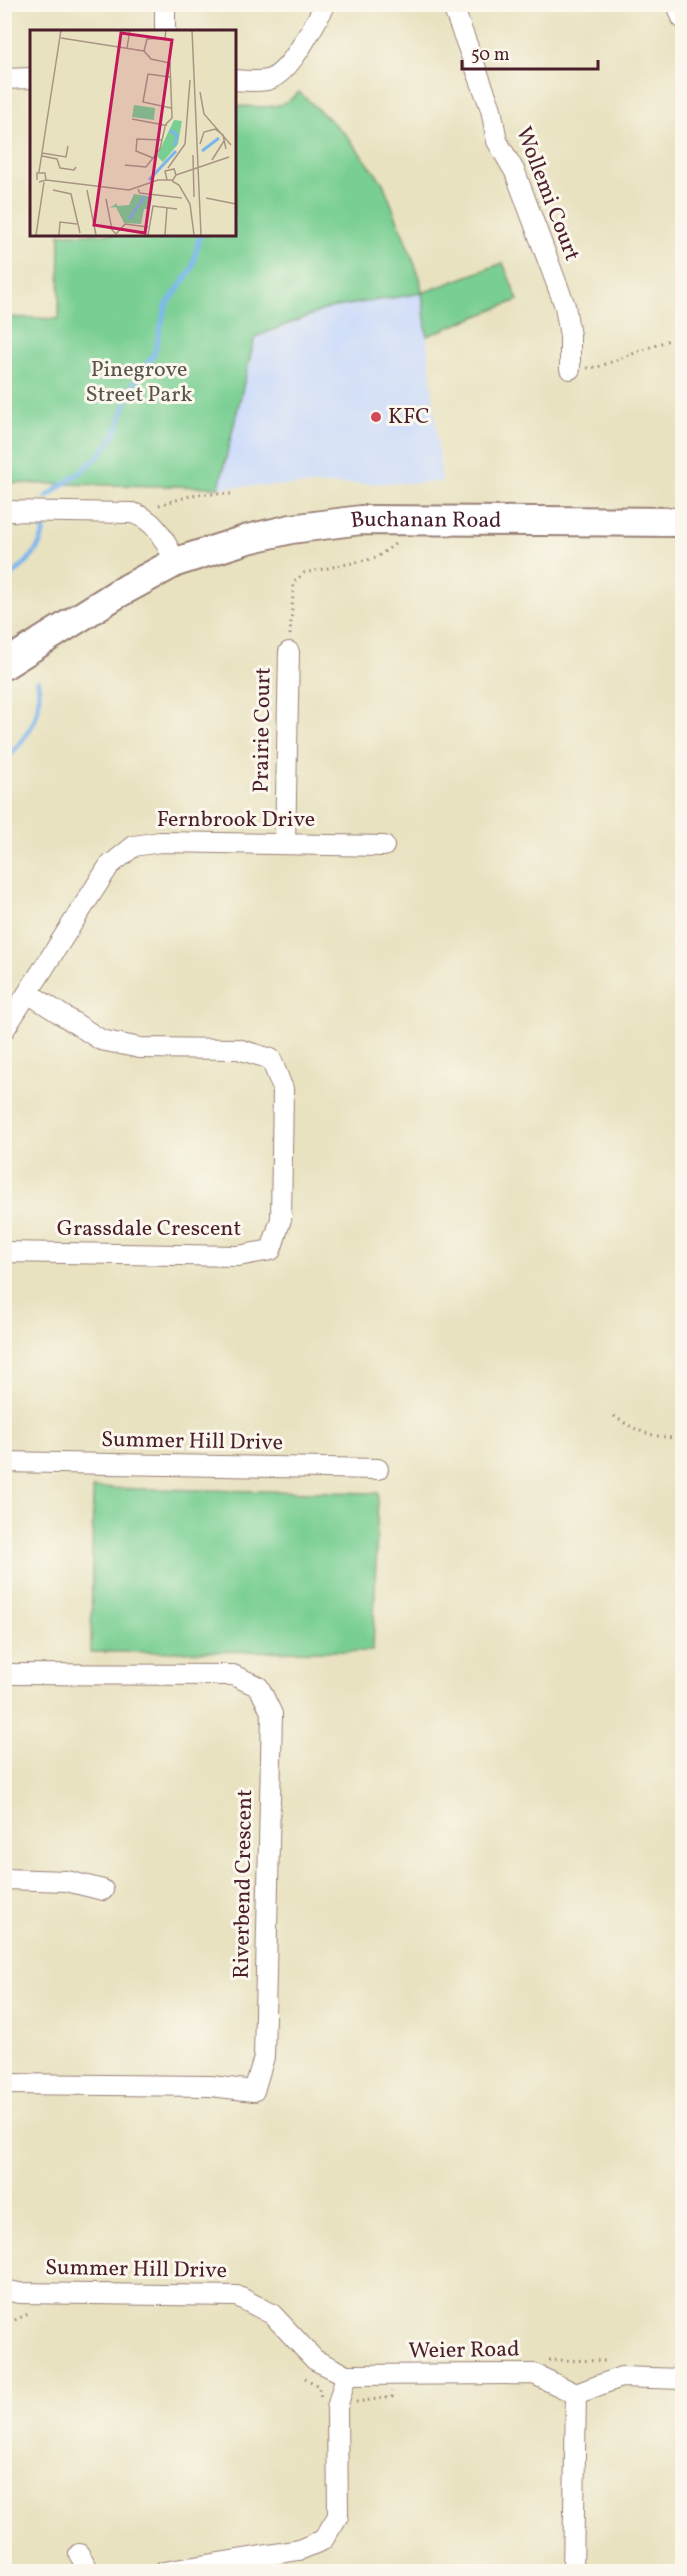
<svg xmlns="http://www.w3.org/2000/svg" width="687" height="2576" font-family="Vollkorn,serif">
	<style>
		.built { fill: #ccdbfa }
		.green { fill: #79cf93; stroke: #62775f; stroke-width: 1.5 }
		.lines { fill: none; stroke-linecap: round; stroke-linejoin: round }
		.stream { stroke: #7ab6ec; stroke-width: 5 }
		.street-casing { stroke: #998076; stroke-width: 22 }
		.secondary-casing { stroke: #998076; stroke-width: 32 }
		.path { stroke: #998076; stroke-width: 3; stroke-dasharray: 1.5 4.5; stroke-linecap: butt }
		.street { stroke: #fff; stroke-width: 20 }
		.secondary { stroke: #fff; stroke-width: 28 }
		.poi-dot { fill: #d1495b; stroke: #fbf7ec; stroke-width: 2 }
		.labels { text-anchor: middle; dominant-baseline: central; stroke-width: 6; stroke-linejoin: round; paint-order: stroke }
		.street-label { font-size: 22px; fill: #4a1f2b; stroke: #fbf7ec }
		.park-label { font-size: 22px; fill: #58544a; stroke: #fbf7ec }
		.poi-label { font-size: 22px; fill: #4a1f2b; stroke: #fbf7ec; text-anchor: start }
		.inset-river { fill: none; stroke: #7ab6ec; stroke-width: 3 }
		.inset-road { fill: none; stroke: #a99484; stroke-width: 1.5 }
		.view { fill: #c2185b; fill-opacity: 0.15; stroke: #c2185b; stroke-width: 3 }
		.inset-edge { fill: none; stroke: #4a1f2b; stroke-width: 3 }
	</style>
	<rect width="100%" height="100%" fill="#fbf7ec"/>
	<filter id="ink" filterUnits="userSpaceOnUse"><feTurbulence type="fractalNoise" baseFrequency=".0167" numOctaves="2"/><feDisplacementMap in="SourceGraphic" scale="12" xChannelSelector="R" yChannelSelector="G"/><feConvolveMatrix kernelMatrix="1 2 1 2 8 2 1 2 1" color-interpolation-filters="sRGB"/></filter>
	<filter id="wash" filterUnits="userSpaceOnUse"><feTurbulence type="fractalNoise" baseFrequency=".008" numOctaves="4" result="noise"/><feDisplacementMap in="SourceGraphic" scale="24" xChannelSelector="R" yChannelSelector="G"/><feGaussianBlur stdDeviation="1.35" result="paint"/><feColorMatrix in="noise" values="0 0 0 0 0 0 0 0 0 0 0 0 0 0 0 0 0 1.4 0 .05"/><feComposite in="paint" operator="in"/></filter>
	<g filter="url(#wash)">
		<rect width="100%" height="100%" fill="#e8e2c0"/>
		<path class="built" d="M422 293 442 482 219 487 255 338 329 308Z"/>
		<path class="green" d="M299 92 346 135 383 183 420 278 422 293 503 263 518 300 427 336 422 293 329 308 255 337 219 487 5 483V317L59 319 60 234H234V106C258 106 282 112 299 92Z
			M93 1488 378 1493 373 1651 91 1652Z"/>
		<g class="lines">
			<path class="stream" d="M234 158 238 152
				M46 497 82 471 101 454 116 433 130 390 154 354 166 306 192 269 200 234
				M4 582C21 568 43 551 44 527
				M4 632 13 641
				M4 763C28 732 43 722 38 681"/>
		</g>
	</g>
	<g filter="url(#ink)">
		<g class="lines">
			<g class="street-casing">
				<path id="street" d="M452 4 491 109 497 141 515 172 565 306 570 336V369
					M677 4 682 18
					M165 32V4
					M4 79 32 78
					M234 80C244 81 256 82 267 80 290 75 313 25 326 4
					M4 511 132 513C156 519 165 542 176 562
					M285 844 289 652
					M4 1030 109 866 134 846 160 842 384 846
					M4 1252 238 1256 271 1250 281 1219 283 1089 271 1059 238 1049 140 1048 101 1040 28 993
					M4 1462 378 1469
					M4 1674 233 1675 259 1687 272 1714 264 2057 254 2091 211 2086 4 2084
					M4 1879 67 1881 103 1890
					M4 2290 19 2293 237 2296 272 2314 315 2360 346 2375 534 2374 576 2394 621 2377 682 2379
					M79 2554 90 2572
					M163 2572 299 2550 323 2540 338 2516 337 2408 346 2375
					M573 2572 576 2394"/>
			</g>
			<g class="secondary-casing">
				<g id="secondary">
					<path id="s1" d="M4 665 117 594 176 562 248 539 291 529 361 520 682 522"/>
				</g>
			</g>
			<path class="path" d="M587 368 598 367 682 335
				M159 505 197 494H233
				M290 635 294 582 304 573 376 558 395 544
				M614 1416C637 1432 654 1438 682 1438
				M4 2325 30 2313
				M549 2360 608 2361
				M305 2378 318 2386 321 2397
				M356 2402 392 2397V2391"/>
			<use href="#street" class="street"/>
			<use href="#secondary" class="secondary"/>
		</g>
	</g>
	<circle class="poi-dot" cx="376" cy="417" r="6"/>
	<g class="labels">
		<g class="street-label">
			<text transform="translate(547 194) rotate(69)">Wollemi Court</text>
			<text stroke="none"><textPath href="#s1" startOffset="456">Buchanan Road</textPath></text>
			<text transform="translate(263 730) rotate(-89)">Prairie Court</text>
			<text x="236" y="820">Fernbrook Drive</text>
			<text x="149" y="1229">Grassdale Crescent</text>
			<text transform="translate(192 1442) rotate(1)">Summer Hill Drive</text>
			<text transform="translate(244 1884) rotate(-89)">Riverbend Crescent</text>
			<text transform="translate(136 2270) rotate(1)">Summer Hill Drive</text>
			<text transform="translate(464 2351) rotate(-1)">Weier Road</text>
		</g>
		<g class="park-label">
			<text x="139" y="370">Pinegrove<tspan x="139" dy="25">Street Park</tspan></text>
		</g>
		<g class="poi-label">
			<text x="388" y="417">KFC</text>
		</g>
	</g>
	<g transform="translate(30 30)">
		<rect width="206" height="206" fill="#e8e2c0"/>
		<path d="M104 75 125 78 124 90 102 87ZM144 90 152 91 148 114 133 132 127 126ZM104 164 122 167 120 179H114L111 194 94 193 86 177 80 178 87 173V176L99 175Z" fill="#79cf93"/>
		<path class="inset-river" d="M140 100 147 105 145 116M172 121 189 108M119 150 146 121M99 189 115 166"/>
		<path class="inset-road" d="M162 0 171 205M31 8 114 21M97 18 100 0M114 21 121 29 140 33 142 88 134 96 137 95M114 21 117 9 135 8 136 0M140 47 118 44 113 72 141 78M170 62 174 84 201 115M102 89 134 95M170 114 174 102 185 99 193 105 196 119M12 123 36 127 38 116M163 125 164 167M12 126 27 129 30 138 44 140 46 137M123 128 106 121 107 109 132 110M182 130 194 111M95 135 116 137 130 119 135 97M138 138 155 114 160 50M9 142 31 0M146 145 199 127M7 150V143H15L16 150 9 152M16 150 99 160 128 150H143L146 145 144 139 135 141 137 150M142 151 149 155 160 174 164 205M108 159 110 163 152 168M23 160 41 164 50 203M57 160 66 205M176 168 206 174M76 169 82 200 86 204M86 204 95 194 118 197M6 205 14 152M29 205 30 192 47 194M118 205 123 176 147 179M135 205 137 177"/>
		<path class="view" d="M91 3 142 10 115 203 64 195Z"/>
		<rect width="206" height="206" class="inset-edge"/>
	</g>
	<rect width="687" height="2576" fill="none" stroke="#fbf7ec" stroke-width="24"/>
	<path d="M462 60v9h136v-9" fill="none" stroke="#4a1f2b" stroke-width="3"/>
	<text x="471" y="60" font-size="18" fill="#4a1f2b" stroke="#fbf7ec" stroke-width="4.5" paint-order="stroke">50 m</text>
</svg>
